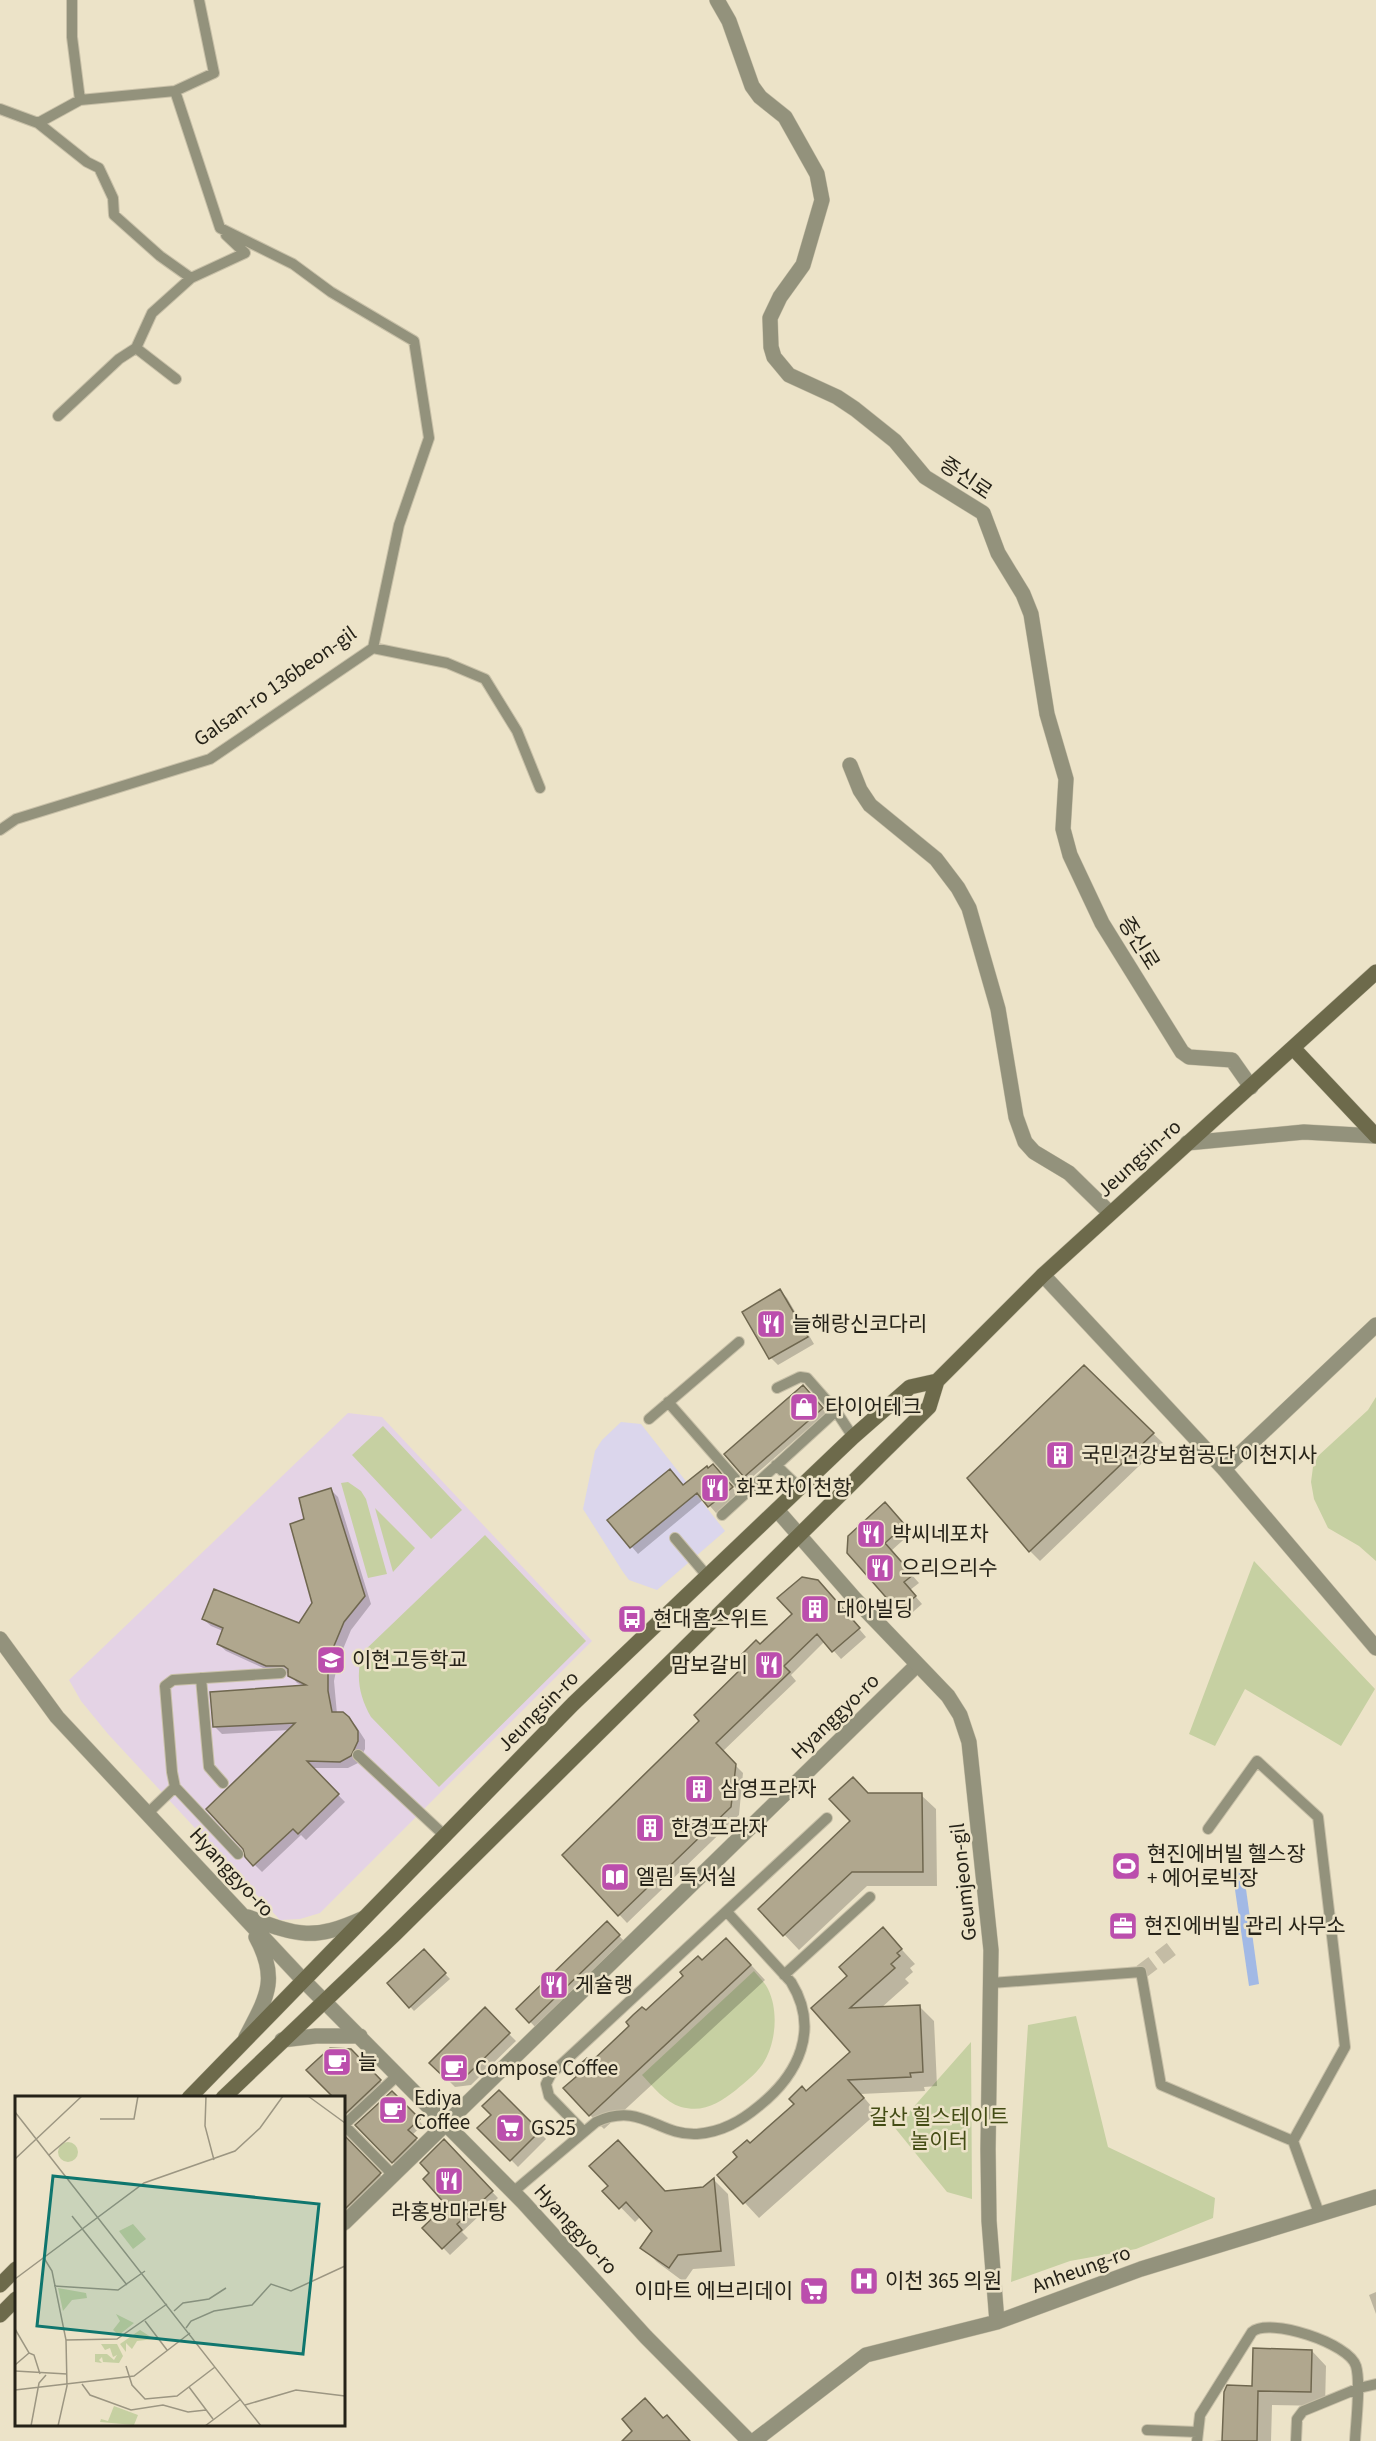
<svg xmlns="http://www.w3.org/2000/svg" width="1376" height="2441" font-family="'Source Sans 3','Noto Sans KR',sans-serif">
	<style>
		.industrial { fill: #dbd6ec }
		.education { fill: #e4d3e5 }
		.green { fill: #c6d0a2 }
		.water { fill: #a2b9e5 }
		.shadow { fill: #0003 }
		.building { fill: #b0a78e; stroke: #6f674f; stroke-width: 1.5 }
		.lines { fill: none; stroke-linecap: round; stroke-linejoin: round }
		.minor-tunnel { stroke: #c4bca5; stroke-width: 15; stroke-dasharray: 15 8; stroke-linecap: butt }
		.service-casing { stroke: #c8c0a8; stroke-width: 12 }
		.minor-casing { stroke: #c8c0a8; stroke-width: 16 }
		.tertiary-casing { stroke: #c8c0a8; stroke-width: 16 }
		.secondary-casing { stroke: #c8c0a8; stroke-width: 16 }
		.service { stroke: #93927c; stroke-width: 10 }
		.minor { stroke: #93927c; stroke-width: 15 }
		.tertiary { stroke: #93927c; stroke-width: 15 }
		.secondary { stroke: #6d6a4b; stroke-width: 15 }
		.labels { text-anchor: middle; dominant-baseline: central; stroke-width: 5; stroke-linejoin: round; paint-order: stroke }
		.street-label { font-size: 21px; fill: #252218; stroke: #ece3c8 }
		.poi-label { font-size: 21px; fill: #252218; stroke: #ece3c8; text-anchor: start }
		.park-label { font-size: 21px; fill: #434c14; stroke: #ece3c8 }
		.inset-road { fill: none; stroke: #9c9682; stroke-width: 1.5 }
		.view { fill: #0f766e; fill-opacity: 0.15; stroke: #0f766e; stroke-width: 3 }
		.inset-edge { fill: none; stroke: #252218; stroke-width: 3 }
	</style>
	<rect width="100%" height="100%" fill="#ece3c8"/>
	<path class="industrial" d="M621 1422 641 1424 725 1531 657 1590 629 1580 623 1572 583 1509 595 1451 602 1440Z"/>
	<path class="education" d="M348 1413 382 1417 592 1641 320 1913 300 1919 280 1920 108 1734 81 1701 69 1680Z"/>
	<path class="green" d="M1376 1397V1561L1359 1546 1328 1528 1314 1499 1311 1482 1313 1467 1318 1456 1368 1410Z
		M383 1426 462 1510 431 1539 352 1455Z
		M348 1482 361 1491 366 1499 387 1574 368 1578 341 1483Z
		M375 1508 415 1548 393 1572Z
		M485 1535 586 1641 439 1787 371 1717C359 1696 355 1675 363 1652Z
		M1254 1561 1375 1689 1341 1746 1245 1689 1215 1746 1189 1734Z
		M754 1971C759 1977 765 1983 768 1989 779 2011 776 2045 762 2065 755 2075 745 2082 736 2090 719 2103 704 2113 681 2107 665 2102 653 2087 642 2075Z
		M1076 2016 1108 2147 1215 2198 1213 2218 1136 2249 1070 2261 1011 2282 1028 2025Z
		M971 2042 972 2199 947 2192 895 2128Z"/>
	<path class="water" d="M1243 1867 1259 1984 1249 1986 1232 1869Z"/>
	<path class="shadow" d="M780 1291 787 1298 814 1344 778 1365 771 1358 744 1313Z
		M1084 1367 1163 1443 1040 1561 1030 1551Z
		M808 1392 826 1413 749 1480 745 1476Z
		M719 1473 738 1494 716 1513 704 1499 638 1554 609 1520Z
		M331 1490 338 1497 371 1604 351 1630 338 1661 334 1681 337 1714 348 1718 356 1726 365 1740V1749L358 1763 348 1768H312L345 1802 306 1840 301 1835 262 1872 246 1856 290 1730 222 1734 214 1726 304 1686 297 1683 289 1673H274L226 1651 218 1644 223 1631 211 1626 203 1619 300 1625 314 1603 306 1520Z
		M892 1512 911 1533 891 1551 919 1583 910 1590 922 1604 906 1618 849 1553Z
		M826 1590 866 1637 841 1659 825 1641 791 1675 796 1681 722 1752 743 1773 739 1815 627 1923 564 1855 701 1721 760 1646 794 1614Z
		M868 1795H921L936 1809 937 1886H867L799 1950 760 1909 852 1822Z
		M607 1923 626 1943 537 2029 518 2009Z
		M883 1929 915 1964 910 1968 913 1972 905 1979 909 1983 881 2008 919 2006 934 2021 937 2086 924 2087 925 2091 861 2094 877 2113 759 2218 719 2175 852 2053 813 2008 849 1976Z
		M424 1951 450 1979 414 2011 389 1983Z
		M741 1954 765 1980 604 2129 590 2115 591 2064 702 1962Z
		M485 2010 516 2041 471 2085 455 2087 431 2063Z
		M351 2050 386 2087 344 2127V2107L349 2102 332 2085Z
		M499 2092 546 2139 518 2167 480 2128 493 2115Z
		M392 2093 423 2125 412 2135 420 2144 397 2166 357 2125Z
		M344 2135 385 2180 344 2219Z
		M444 2141 498 2198 462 2232 468 2238 450 2255 424 2228 448 2205Z
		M714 2180 728 2194 735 2266 693 2269 684 2282 657 2262 642 2247 654 2231 641 2216 635 2222 605 2191 665 2192 704 2189Z
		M1376 2292V2314L1369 2295Z
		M1312 2351 1326 2366 1325 2406 1272 2405 1271 2441H1213L1224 2440 1253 2388Z"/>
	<path class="building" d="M780 1289 808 1337 769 1359 742 1312Z
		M1084 1365 1154 1433 1029 1552 967 1478Z
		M803 1385 823 1408 744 1477 724 1454Z
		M713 1464 733 1487 708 1507 697 1493 630 1548 607 1520 670 1469 683 1485 707 1466 708 1468Z
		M331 1488 365 1596 344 1622 331 1653 328 1673V1691L332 1712H343L349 1717 358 1731V1741L351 1756 340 1762 307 1761 339 1794 298 1834 293 1829 253 1866 245 1857 243 1849 206 1809 295 1723 213 1727 210 1692 306 1685 288 1676V1669L284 1666H266L217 1644 223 1628 202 1619 214 1589 299 1623 312 1603 290 1524 304 1519 299 1498Z
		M885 1502 905 1525 885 1543 913 1575 904 1582 916 1596 898 1611 847 1553 848 1536Z
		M802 1577 818 1580 860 1628 832 1652 817 1634 784 1666 790 1672 716 1743 736 1764 731 1807 618 1916 562 1855 699 1721 694 1715 747 1663 740 1656 756 1640 760 1644 792 1614 777 1598Z
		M853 1777 868 1793H922L923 1872H852L783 1936 758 1909 850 1821 829 1799Z
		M607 1921 620 1935 529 2023 516 2009Z
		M883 1927 902 1949 897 1953 900 1956 891 1964 895 1968 850 2008 920 2005 923 2072 910 2073 911 2077 848 2080 864 2098 743 2204 717 2175 737 2157 733 2152 747 2140 750 2143 794 2104 789 2099 802 2086 806 2091 850 2052 811 2008 847 1976 839 1967Z
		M726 1938 751 1965 589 2116 563 2088 577 2076 572 2071 587 2058 591 2062 629 2026 626 2022 633 2015 642 2007 646 2010 683 1976 680 1972 698 1956 702 1960Z
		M424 1949 446 1973 409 2008 387 1983Z
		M485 2007 510 2033 464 2078 447 2080 429 2063Z
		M330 2048 351 2049 381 2080 344 2115V2097H333L306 2070Z
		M499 2090 540 2131 510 2161 477 2128 491 2115 482 2106Z
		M392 2091 420 2119 408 2130 417 2138 392 2163 355 2125Z
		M344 2135 381 2173 344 2210Z
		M444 2139 493 2191 457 2224 462 2230 442 2249 422 2228 446 2205 423 2179 429 2173 420 2163Z
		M618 2140 665 2191 703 2187 714 2178 721 2251 678 2255 669 2268 640 2248 652 2231 626 2202 619 2209 602 2191 608 2186 589 2166Z
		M1253 2348 1312 2350 1311 2392 1258 2391 1257 2441H1222L1224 2392 1227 2385 1252 2386Z
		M645 2398 663 2418 667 2415 690 2441H622L632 2431 622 2419Z"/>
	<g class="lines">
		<path class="minor-tunnel" d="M1141 1972 1174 1947"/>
		<g class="service-casing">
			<path id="service" d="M72 0V37L80 100
				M0 109 38 123 80 100 175 91
				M38 123 87 162 99 168 113 198 114 215 160 256 191 278
				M176 379 136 348 152 313 191 278 245 253 226 235
				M58 416 119 359 136 348
				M373 648 447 663 485 679 517 731 540 788
				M0 830 16 819 210 759 373 648 399 525 429 438 414 341 331 292 293 264 220 228 175 91 214 73 199 0
				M668 1402 747 1492
				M836 1411 853 1437
				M649 1419 739 1342
				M776 1465 799 1487
				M722 1515 836 1411 807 1378 800 1377 777 1388
				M675 1538 708 1577
				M201 1678 209 1767 223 1783
				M358 1755 444 1835
				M148 1813 175 1787
				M1208 1829 1257 1761 1318 1817 1345 2047 1293 2141
				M238 1854 175 1787 172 1772 165 1686 173 1680 281 1673
				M784 1975 870 1897
				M991 1983 1141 1972 1161 2085 1293 2141 1319 2213
				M344 2125 398 2075
				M344 2125 393 2175
				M584 2132 549 2096 546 2084 551 2074 827 1818
				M513 2192 596 2122C641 2101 658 2136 697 2134 722 2132 741 2121 759 2106 799 2074 820 2029 791 1982L727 1912
				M1147 2430 1197 2432
				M1197 2441 1200 2415 1252 2332C1269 2317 1349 2343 1356 2366 1361 2383 1356 2421 1355 2441
				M1296 2441 1297 2419 1303 2411 1359 2388 1376 2384"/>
		</g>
		<g class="minor-casing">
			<path id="minor" d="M717 0 729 21 752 86 760 97 785 117 817 174 822 200 803 265 780 297 770 318 771 347 774 357 789 375 837 397 855 409 895 441 925 477 983 513 998 553 1023 594 1031 614 1047 714 1066 779 1063 829 1070 855 1102 923 1182 1052 1189 1057 1232 1060 1251 1087
				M850 765 860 790 870 805 936 859 958 888 969 908 998 1009 1016 1117 1025 1142 1034 1152 1069 1173 1110 1213
				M1187 1143 1304 1132 1375 1136
				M344 2223 917 1665"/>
		</g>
		<g class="tertiary-casing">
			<path id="tertiary" d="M1043 1275 1224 1469 1376 1648
				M1224 1469 1376 1325
				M777 1510 854 1598 948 1696 960 1715 969 1742 991 1950 988 2149 989 2221 997 2322
				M0 1639 57 1717 303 1980 523 2202 646 2337 749 2441
				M248 1917C299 1936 313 1941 364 1918
				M246 2037C267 1997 279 1979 256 1937
				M282 2040 316 2036H360
				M754 2441 866 2355 997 2322 1141 2269 1376 2197"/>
		</g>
		<g class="secondary-casing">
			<path id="secondary" d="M1294 1049 1376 1136
				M189 2098 573 1704 853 1437 910 1387 937 1381
				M223 2098 395 1934 929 1407 937 1381 1043 1275 1376 972
				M0 2285 16 2269
				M0 2315 16 2299"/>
		</g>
		<use href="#service" class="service"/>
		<use href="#minor" class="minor"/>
		<use href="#tertiary" class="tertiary"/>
		<use href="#secondary" class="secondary"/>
	</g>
	<defs>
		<g id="restaurant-square" transform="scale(1.5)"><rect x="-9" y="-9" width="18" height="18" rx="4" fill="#bb4ead" stroke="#ece3c8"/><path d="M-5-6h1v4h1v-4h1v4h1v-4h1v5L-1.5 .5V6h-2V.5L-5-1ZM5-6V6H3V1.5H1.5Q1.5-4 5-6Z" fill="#fff"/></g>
		<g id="shop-square" transform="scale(1.5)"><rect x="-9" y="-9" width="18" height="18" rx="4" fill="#bb4ead" stroke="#ece3c8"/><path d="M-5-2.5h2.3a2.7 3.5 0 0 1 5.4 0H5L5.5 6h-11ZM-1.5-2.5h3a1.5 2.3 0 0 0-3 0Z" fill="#fff"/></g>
		<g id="building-square" transform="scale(1.5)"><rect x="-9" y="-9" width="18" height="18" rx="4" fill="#bb4ead" stroke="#ece3c8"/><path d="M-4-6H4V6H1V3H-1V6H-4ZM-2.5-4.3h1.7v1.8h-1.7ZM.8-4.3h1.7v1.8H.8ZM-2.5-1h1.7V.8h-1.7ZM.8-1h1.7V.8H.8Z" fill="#fff"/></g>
		<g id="bus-square" transform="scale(1.5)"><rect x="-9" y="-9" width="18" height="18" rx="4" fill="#bb4ead" stroke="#ece3c8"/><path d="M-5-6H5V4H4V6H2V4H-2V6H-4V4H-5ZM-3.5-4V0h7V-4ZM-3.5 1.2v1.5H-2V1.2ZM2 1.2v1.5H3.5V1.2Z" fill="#fff"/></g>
		<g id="school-square" transform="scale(1.5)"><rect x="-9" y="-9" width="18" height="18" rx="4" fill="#bb4ead" stroke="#ece3c8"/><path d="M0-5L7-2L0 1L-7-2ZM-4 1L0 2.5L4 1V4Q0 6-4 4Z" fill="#fff"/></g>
		<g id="stadium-square" transform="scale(1.5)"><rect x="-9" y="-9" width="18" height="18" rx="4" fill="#bb4ead" stroke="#ece3c8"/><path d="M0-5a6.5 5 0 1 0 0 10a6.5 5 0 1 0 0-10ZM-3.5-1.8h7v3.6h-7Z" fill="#fff"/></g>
		<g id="library-square" transform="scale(1.5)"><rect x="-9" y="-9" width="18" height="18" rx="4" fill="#bb4ead" stroke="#ece3c8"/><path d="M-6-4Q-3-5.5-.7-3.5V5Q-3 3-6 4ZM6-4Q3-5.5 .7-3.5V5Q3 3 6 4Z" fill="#fff"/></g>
		<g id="office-square" transform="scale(1.5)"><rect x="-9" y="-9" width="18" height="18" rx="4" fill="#bb4ead" stroke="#ece3c8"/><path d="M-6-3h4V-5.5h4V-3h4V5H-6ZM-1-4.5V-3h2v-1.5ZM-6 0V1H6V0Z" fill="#fff"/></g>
		<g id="cafe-square" transform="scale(1.5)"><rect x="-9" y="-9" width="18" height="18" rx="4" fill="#bb4ead" stroke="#ece3c8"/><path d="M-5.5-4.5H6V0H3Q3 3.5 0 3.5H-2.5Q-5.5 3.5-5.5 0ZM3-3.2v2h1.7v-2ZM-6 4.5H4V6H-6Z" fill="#fff"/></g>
		<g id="supermarket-square" transform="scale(1.5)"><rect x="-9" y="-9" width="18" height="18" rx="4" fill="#bb4ead" stroke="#ece3c8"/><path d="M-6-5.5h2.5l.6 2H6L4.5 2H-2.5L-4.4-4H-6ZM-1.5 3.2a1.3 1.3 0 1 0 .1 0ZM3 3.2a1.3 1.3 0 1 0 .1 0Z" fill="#fff"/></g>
		<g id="hospital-square" transform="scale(1.5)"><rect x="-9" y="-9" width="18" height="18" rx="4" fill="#bb4ead" stroke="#ece3c8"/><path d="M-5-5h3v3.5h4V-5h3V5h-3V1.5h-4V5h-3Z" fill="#fff"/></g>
	</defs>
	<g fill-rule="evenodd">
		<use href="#restaurant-square" x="771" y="1324"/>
		<use href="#shop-square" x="804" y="1407"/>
		<use href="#building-square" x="1060" y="1455"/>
		<use href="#restaurant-square" x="715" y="1488"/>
		<use href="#restaurant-square" x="871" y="1534"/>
		<use href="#restaurant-square" x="880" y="1568"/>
		<use href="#building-square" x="815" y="1609"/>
		<use href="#bus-square" x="632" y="1619"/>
		<use href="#school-square" x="331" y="1660"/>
		<use href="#restaurant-square" x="769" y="1665"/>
		<use href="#building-square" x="699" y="1789"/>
		<use href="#building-square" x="650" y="1828"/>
		<use href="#stadium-square" x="1126" y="1866"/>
		<use href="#library-square" x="615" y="1877"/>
		<use href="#office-square" x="1123" y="1926"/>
		<use href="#restaurant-square" x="554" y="1985"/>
		<use href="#cafe-square" x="337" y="2062"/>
		<use href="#cafe-square" x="454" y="2068"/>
		<use href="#cafe-square" x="393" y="2110"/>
		<use href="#supermarket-square" x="510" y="2128"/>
		<use href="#restaurant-square" x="449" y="2181"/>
		<use href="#hospital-square" x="864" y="2281"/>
		<use href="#supermarket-square" x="814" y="2291"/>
	</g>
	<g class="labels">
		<g class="street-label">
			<text transform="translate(966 478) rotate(34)">증신로</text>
			<text transform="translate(275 686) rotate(-35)">Galsan-ro 136beon-gil</text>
			<text transform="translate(1139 943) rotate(58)">증신로</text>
			<text transform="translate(1139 1158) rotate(-42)">Jeungsin-ro</text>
			<text transform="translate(538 1711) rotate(-45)">Jeungsin-ro</text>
			<text transform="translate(835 1716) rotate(-44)">Hyanggyo-ro</text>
			<text transform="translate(232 1872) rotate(47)">Hyanggyo-ro</text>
			<text transform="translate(963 1882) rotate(-96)">Geumjeon-gil</text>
			<text transform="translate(576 2229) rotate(48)">Hyanggyo-ro</text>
			<text transform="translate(1081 2269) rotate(-20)">Anheung-ro</text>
		</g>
		<g class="poi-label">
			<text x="792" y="1324">늘해랑신코다리</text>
			<text x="825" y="1407">타이어테크</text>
			<text x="1081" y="1455">국민건강보험공단 이천지사</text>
			<text x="736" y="1488">화포차이천항</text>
			<text x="892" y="1534">박씨네포차</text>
			<text x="901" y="1568">으리으리수</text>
			<text x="836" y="1609">대아빌딩</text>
			<text x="653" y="1619">현대홈스위트</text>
			<text x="352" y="1660">이현고등학교</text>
			<text x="748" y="1665" text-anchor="end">맘보갈비</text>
			<text x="720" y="1789">삼영프라자</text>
			<text x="671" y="1828">한경프라자</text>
			<text x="1147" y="1854">현진에버빌 헬스장<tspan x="1147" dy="24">+ 에어로빅장</tspan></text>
			<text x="636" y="1877">엘림 독서실</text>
			<text x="1144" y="1926">현진에버빌 관리 사무소</text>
			<text x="575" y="1985">게슐랭</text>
			<text x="358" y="2062">늘</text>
			<text x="475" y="2068">Compose Coffee</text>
			<text x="414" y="2098">Ediya<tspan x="414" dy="24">Coffee</tspan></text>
			<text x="531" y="2128">GS25</text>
			<text x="449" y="2212" text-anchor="middle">라홍방마라탕</text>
			<text x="885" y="2281">이천 365 의원</text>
			<text x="793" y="2291" text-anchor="end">이마트 에브리데이</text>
		</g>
		<g class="park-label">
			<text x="939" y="2117">갈산 힐스테이트<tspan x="939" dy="24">놀이터</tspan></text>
		</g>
	</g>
	<g transform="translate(15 2096)">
		<rect width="330" height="330" fill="#ece3c8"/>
		<path d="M43 56a10 10 0 1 1 20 0a10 10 0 1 1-20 0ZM118 128 131 143 118 153 104 135ZM43 192 71 197 72 202 57 204 48 215ZM101 218 119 227 104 239 98 234 105 225ZM125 234 139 243 122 245 117 253 111 247V256L105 248ZM86 248H102L108 260 104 267 88 266 87 261 84 264 87 267 80 266V258H92L99 264 102 259 98 261 95 252 90 254ZM99 310 123 319 119 329 85 326 86 323 93 325Z" fill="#c6d0a2"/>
		<path class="inset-road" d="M191 0 190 30 199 64M293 0 330 27M0 16 246 330M85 23H119L123 0M34 59 55 41M0 63 67 0M57 120 112 189M29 162 37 175 51 244 52 290 43 330M0 183 129 87 220 55 245 32 268 0M39 190 103 194 130 175M159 215 168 207 194 203 211 192M130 225 152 254M171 232 176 225 199 215 237 209 256 188 276 195 330 170M0 233 14 257 19 259 25 278M51 244 102 243 152 208M0 269 14 257M111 270 117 289 130 303 162 300 200 271M0 275 52 278M67 288 75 299 116 314 148 309 173 316 191 314M174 291 198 323M0 294 119 280 175 237M230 309 281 294 330 300M16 330 24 287 31 279M190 330 226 303"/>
		<path class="view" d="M38 80 304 108 288 258 22 230Z"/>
		<rect width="330" height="330" class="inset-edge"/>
	</g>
</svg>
